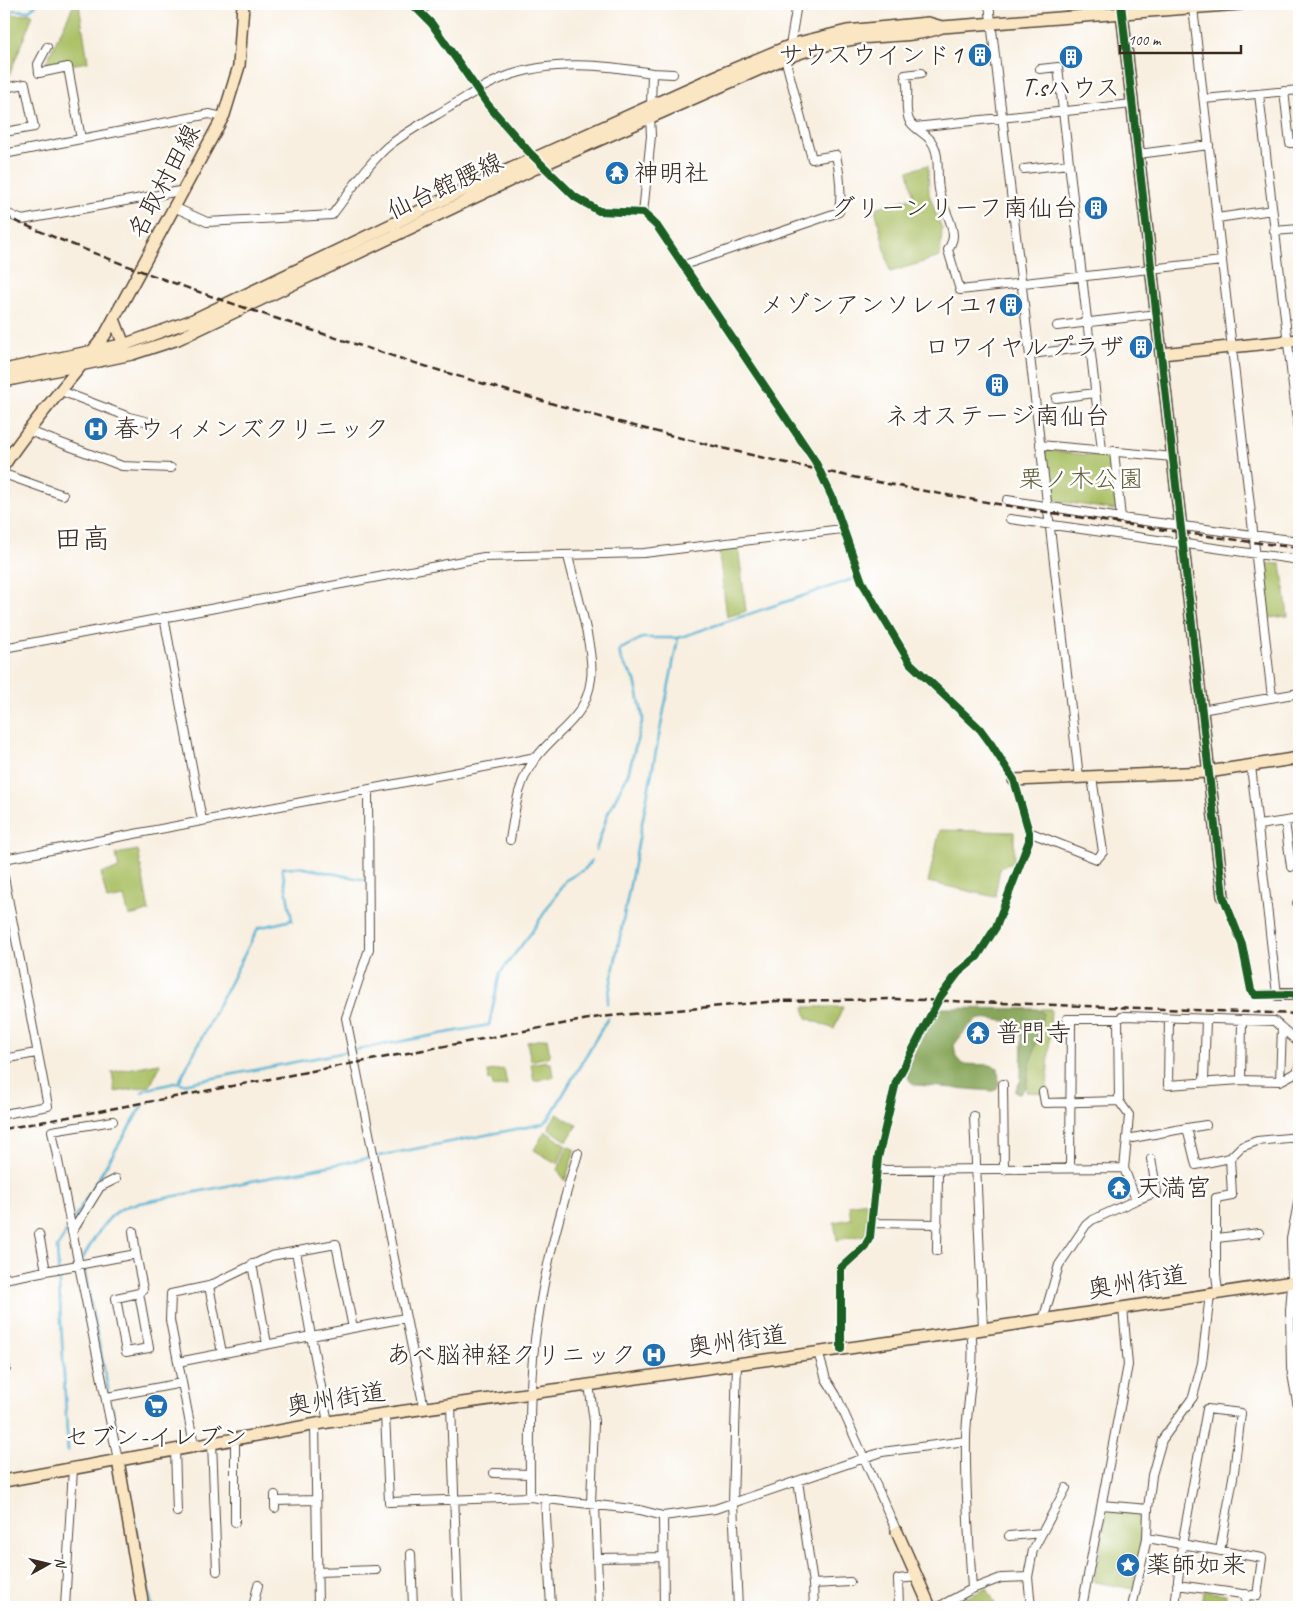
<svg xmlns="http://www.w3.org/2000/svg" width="1303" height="1611" font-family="Caveat,'Klee One',sans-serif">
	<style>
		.green { fill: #aac065; stroke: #727542 }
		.forest { fill: #87a65a; stroke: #61683c }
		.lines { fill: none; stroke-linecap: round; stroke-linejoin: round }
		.stream { stroke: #56b4d4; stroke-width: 2.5 }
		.street-casing { stroke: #57483b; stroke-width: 10 }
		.secondary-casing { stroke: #57483b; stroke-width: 14 }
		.street { stroke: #fff; stroke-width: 8 }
		.secondary { stroke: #fbe6c3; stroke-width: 11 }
		.rail { stroke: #3b2a1e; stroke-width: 2.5; stroke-dasharray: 8 4; stroke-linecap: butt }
		.cycleway-casing { stroke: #fff; stroke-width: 11 }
		.cycleway { stroke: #1b5e20; stroke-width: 8 }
		.labels { text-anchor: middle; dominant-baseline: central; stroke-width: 5; stroke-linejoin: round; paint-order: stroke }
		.poi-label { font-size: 25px; fill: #3b2a1e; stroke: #fff; text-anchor: end }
		.street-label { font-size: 25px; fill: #3b2a1e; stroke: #fff }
		.park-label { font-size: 25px; fill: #625e37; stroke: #fff }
		.quarter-label { font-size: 28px; fill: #3b2a1e; stroke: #fff }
	</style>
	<rect width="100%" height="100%" fill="#fff"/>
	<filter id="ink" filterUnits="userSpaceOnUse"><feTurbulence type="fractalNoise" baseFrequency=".02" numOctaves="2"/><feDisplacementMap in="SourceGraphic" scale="10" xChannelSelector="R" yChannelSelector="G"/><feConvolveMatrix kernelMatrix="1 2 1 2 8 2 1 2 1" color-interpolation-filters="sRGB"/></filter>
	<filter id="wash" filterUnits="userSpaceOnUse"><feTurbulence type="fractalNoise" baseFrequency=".0096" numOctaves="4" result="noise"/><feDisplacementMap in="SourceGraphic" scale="20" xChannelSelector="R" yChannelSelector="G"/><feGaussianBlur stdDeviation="1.12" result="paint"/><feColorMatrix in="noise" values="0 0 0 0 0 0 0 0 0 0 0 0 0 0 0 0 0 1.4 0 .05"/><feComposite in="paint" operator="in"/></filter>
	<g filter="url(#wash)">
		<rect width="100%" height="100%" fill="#f8efe0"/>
		<path class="green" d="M74 4H79L88 62 43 69Z
			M4 13 16 15 31 13 33 15 7 81 4 82Z
			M928 165 929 194 942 229 940 257 890 272 875 208 914 197 908 171Z
			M1047 450 1111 458 1116 508 1115 510 1051 500 1045 453Z
			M738 545 746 611 727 617 718 547Z
			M1261 563 1281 564 1288 616 1268 618Z
			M940 830 1014 832V863L1000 867 995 897 928 882Z
			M138 850 149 911 129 916 124 897 107 900 101 873 119 869 116 854Z
			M804 1007H843L834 1029 807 1018Z
			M1041 1009H1051L1047 1093 1026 1092 1032 1046Z
			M547 1038 550 1056 531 1061 527 1042Z
			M546 1061 547 1063H551L553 1077 534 1081 531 1064Z
			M159 1063 160 1066 150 1086 115 1092 112 1072Z
			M504 1069 507 1085 493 1087 492 1080 489 1081 488 1071Z
			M557 1114 577 1125 567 1141 549 1129 550 1124Z
			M545 1131 566 1145 558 1164 534 1150Z
			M568 1146 575 1150 565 1181 558 1170Z
			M867 1202V1204H870L865 1235 837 1240 834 1222 851 1219 849 1205Z
			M1111 1510 1139 1514 1144 1519 1133 1589 1094 1582 1106 1515Z
			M987 1588 996 1606 962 1607 959 1601Z
			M1203 1591 1226 1594 1225 1607H1201Z"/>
		<path class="forest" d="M940 1008 1038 1009 1043 1013 1025 1088 1020 1094 1015 1091 1021 1080 1022 1036 1016 1023C974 1017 980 1012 954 1045L956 1057 962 1064 990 1065 998 1068 999 1082 997 1088 993 1091 916 1085C912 1083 909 1081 908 1077 907 1061 928 1028 935 1012Z"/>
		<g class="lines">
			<path class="stream" d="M7 10 28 11 37 4
				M596 850 608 813 628 774 643 718 635 680 621 660 619 650 642 638H678
				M607 1003 678 638 853 579
				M355 1050 489 1025 500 973 531 933 566 880 585 869 592 860
				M179 1082 183 1084 346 1052 348 1047
				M142 1092 148 1089 179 1082 258 928 292 920 282 868 299 867 366 880
				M72 1222 142 1106
				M83 1258C95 1238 106 1213 130 1205L542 1124 548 1120 608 1018
				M84 1268 108 1389
				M112 1406 119 1441
				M68 1451 57 1248 69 1227
				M130 1500 152 1607"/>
		</g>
	</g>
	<g filter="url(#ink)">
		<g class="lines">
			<g class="street-casing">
				<path id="street" d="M412 4 432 24 488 105 529 152 575 197 599 211 643 213 657 226 815 461 832 497 862 582 910 663 980 729 991 744 1014 780 1029 832V841L996 927 977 957 958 973 940 997 896 1082 878 1158 870 1237 865 1246 841 1268V1349
					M989 4 1079 777
					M1193 8 1272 697
					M4 10 5 4
					M420 12 429 4
					M790 46 797 4
					M47 47 38 64 39 73 68 67 81 139 209 114 223 117
					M1040 69 1058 67 1102 450
					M652 73 673 74
					M921 73 905 75C911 91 903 104 909 120 913 129 926 133 931 141 941 154 936 174 939 189 941 206 953 220 953 236 953 241 950 246 948 250L960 290 1222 261
					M4 88 25 84 34 127 4 132
					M1284 91 1290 143H1299
					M1259 94 1299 438
					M1204 99 1299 90
					M915 127 1132 104
					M4 154 81 139
					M1138 154 1209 145
					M1024 169 1069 164
					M176 208 207 222 332 215C349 193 366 166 387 147 406 132 428 120 448 108 467 97 485 84 505 77 552 59 605 65 652 73L651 106
					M4 212 22 220 185 190
					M643 213 651 136 650 116
					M1217 218 1272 210
					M1274 231 1299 229
					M684 265 839 212C842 193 840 174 836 155L812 159 785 58
					M1057 326 1157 314
					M1030 354 1090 347
					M61 391 129 417 157 424
					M1056 398 1095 393
					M29 431 122 466 171 468
					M1040 445 1173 457
					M1114 451 1121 518
					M4 474 63 495
					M1007 500 1121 518 1299 541
					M1010 519 1299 560
					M164 617 202 820
					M4 648 484 557 644 553 842 529
					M1201 710 1299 693
					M368 790 369 949 346 1018 424 1408
					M1285 821 1291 867
					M1259 825 1299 819
					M1029 832 1097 859 1103 852 1092 777
					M510 840C515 811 517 782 536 758 558 729 586 719 591 679 595 651 575 586 568 556
					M4 859 536 757
					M4 877 48 1106 4 1114
					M1223 896 1242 944 1251 990 1255 995 1277 994 1251 766
					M1297 903H1299
					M1169 1018 1168 1085 1241 1080 1280 1081 1297 1072 1299 1066
					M1067 1019H1118L1119 1101 1129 1115 1127 1139
					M1118 1019 1124 1016 1274 1021 1299 1043
					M4 1059 36 1053
					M1241 1080 1242 1020
					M1280 1081 1282 1028
					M1204 1082 1206 1019
					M1003 1084 1004 1170
					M1043 1092 1045 1103 1119 1101
					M974 1116 983 1329
					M113 1121 52 1131 118 1460
					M1187 1128 1206 1125
					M1070 1168 1071 1019
					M877 1170 1124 1168
					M1299 1198 1291 1239 1292 1285 1290 1311 1291 1368 1299 1413
					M1136 1200 1157 1192 1151 1159
					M872 1223 938 1224
					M133 1231 136 1254
					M72 1232 100 1187 116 1179
					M39 1234 46 1271
					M1217 1238 1259 1233
					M937 1251 938 1171
					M252 1264 267 1344
					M4 1279 136 1254 143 1289 139 1293 149 1348 126 1352 116 1298 139 1293
					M209 1286 222 1353
					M1218 1292 1216 1274V1198L1232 1195 1230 1158
					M1043 1320 1059 1265 1086 1225 1092 1220 1136 1200 1124 1168 1127 1139 1187 1128 1196 1165 1230 1158 1241 1147 1257 1141 1299 1137
					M971 1330C976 1365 967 1401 966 1437 965 1487 969 1538 972 1589
					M818 1352 826 1379 836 1395 897 1532
					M4 1358 6 1369H4
					M178 1362 311 1336 296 1251
					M737 1363 733 1503 738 1607
					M589 1384 594 1422 591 1504
					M107 1397 182 1383
					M451 1405 458 1607
					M385 1414 389 1502 530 1497 640 1510 663 1516 664 1607
					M328 1422 311 1336 405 1318
					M315 1424 318 1607
					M235 1438V1522
					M212 1442 217 1571
					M194 1445 170 1320 171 1294 209 1286 271 1256 336 1244 353 1328
					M175 1449 177 1512
					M494 1473 530 1474
					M798 1481 813 1584 814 1607
					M275 1495V1508
					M530 1497C530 1438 528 1377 538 1319 546 1262 562 1207 578 1153
					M545 1498 551 1607
					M275 1501 315 1500
					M595 1505 599 1607
					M1102 1505 1148 1509
					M663 1516 715 1509 882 1452 966 1441
					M1009 1536 1042 1533
					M1147 1538 1262 1558 1257 1596 1177 1585
					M411 1554 413 1607
					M598 1558 663 1557
					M317 1572 376 1570
					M813 1584 850 1582
					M65 1607 73 1468
					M253 1607 258 1585
					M899 1607 898 1579 917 1577
					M938 1607 972 1589 1001 1578 1028 1577
					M1031 1607 1028 1577 1033 1550 1066 1488
					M1082 1607 1128 1365 1123 1307
					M1132 1607 1147 1538 1148 1509 1152 1475 1162 1440 1193 1397 1202 1363 1210 1294
					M1175 1607 1182 1545 1207 1409 1241 1413 1234 1472 1220 1551
					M1245 1607 1246 1594"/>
			</g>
			<g class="secondary-casing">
				<path id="secondary" d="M1121 4 1223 896
					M114 319 124 345
					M1161 354 1299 340
					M4 370 126 344 193 320 455 194 717 76 794 44 847 31 928 23 942 27
					M4 381 132 354 178 339 542 165 785 58C809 49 834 42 859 38 887 35 916 37 942 27L1240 4
					M4 465C34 419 72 379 105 335L224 115 239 66 243 4
					M1014 780 1208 772 1299 758
					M1277 994H1299
					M118 1460 143 1607
					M4 1481 328 1422 983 1329 1299 1281
					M897 1532 930 1607"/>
			</g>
			<use href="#street" class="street"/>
			<use href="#secondary" class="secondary"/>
			<path class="rail" d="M4 216C119 266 239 307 358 345 527 399 699 447 873 481 1014 509 1157 530 1299 548
				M4 1129 599 1017 777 1001 896 999 1299 1014"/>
			<g class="cycleway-casing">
				<path id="cycleway" d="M412 4 432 24 488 105 529 152 575 197 599 211 643 213 657 226 815 461 832 497 862 582 910 663 980 729 991 744 1014 780 1029 832V841L996 927 977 957 958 973 940 997 896 1082 878 1158 870 1237 865 1246 841 1268V1349
					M1121 4 1223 896 1242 944 1251 990 1255 995 1299 994"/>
			</g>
			<use href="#cycleway" class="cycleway"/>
		</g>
	</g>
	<defs>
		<g id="building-disc" transform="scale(1.25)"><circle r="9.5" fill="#1f6fb2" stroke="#fff"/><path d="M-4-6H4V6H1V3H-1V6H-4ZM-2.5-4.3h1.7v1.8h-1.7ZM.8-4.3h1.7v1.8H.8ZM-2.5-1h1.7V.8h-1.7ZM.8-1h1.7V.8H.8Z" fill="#fff"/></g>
		<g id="temple-disc" transform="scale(1.25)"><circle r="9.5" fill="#1f6fb2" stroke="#fff"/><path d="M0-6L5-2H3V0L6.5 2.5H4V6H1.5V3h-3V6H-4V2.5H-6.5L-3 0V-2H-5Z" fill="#fff"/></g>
		<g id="hospital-disc" transform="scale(1.25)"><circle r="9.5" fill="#1f6fb2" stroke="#fff"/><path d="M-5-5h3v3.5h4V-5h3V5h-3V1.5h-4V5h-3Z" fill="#fff"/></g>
		<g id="supermarket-disc" transform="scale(1.25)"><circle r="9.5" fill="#1f6fb2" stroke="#fff"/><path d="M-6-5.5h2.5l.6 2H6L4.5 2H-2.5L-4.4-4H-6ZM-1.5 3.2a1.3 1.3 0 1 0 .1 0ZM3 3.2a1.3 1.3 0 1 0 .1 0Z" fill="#fff"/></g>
		<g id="sight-disc" transform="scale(1.25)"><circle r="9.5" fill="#1f6fb2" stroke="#fff"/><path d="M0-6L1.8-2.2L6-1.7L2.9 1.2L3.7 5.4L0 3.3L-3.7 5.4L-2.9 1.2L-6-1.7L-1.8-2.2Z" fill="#fff"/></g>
	</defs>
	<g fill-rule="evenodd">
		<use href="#building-disc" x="980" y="55"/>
		<use href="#building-disc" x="1071" y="57"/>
		<use href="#temple-disc" x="617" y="173"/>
		<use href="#building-disc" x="1096" y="208"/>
		<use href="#building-disc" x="1011" y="305"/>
		<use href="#building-disc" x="1141" y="347"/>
		<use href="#building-disc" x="997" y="385"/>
		<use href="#hospital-disc" x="96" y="429"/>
		<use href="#temple-disc" x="978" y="1033"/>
		<use href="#temple-disc" x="1119" y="1188"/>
		<use href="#hospital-disc" x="654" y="1355"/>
		<use href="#supermarket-disc" x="156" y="1406"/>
		<use href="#sight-disc" x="1128" y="1565"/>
	</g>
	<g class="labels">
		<g class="poi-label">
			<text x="962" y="55">サウスウインド1</text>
			<text x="1071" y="88" text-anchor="middle">T.sハウス</text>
			<text x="634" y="173" text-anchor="start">神明社</text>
			<text x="1078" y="208">グリーンリーフ南仙台</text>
			<text x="994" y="305">メゾンアンソレイユ1</text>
			<text x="1124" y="347">ロワイヤルプラザ</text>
			<text x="997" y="416" text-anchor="middle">ネオステージ南仙台</text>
			<text x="114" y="429" text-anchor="start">春ウィメンズクリニック</text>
			<text x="996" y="1033" text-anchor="start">普門寺</text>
			<text x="1136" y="1188" text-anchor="start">天満宮</text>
			<text x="636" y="1355">あべ脳神経クリニック</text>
			<text x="156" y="1437" text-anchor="middle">セブン-イレブン</text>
			<text x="1146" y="1565" text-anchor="start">薬師如来</text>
		</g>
		<g class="street-label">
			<text transform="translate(164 181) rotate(-62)">名取村田線</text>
			<text transform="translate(445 186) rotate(-25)">仙台館腰線</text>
			<text transform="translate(1137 1282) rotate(-9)">奥州街道</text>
			<text transform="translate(737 1341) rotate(-8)">奥州街道</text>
			<text transform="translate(336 1399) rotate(-9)">奥州街道</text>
		</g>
		<g class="park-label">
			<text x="1081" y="479">栗ノ木公園</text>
		</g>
		<g class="quarter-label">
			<text x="82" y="538">田高</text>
		</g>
	</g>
	<rect width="1303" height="1611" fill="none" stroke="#fff" stroke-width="20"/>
	<g transform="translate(48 1564) rotate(82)" stroke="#ffffff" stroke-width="4" paint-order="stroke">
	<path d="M0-4L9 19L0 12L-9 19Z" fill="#3b2a1e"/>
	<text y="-8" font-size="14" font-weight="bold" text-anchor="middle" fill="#3b2a1e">N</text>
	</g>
	<path d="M1120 45v8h121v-8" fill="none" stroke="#3b2a1e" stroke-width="2.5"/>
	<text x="1128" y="45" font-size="15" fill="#3b2a1e" stroke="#ffffff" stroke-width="4" paint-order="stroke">100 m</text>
</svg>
